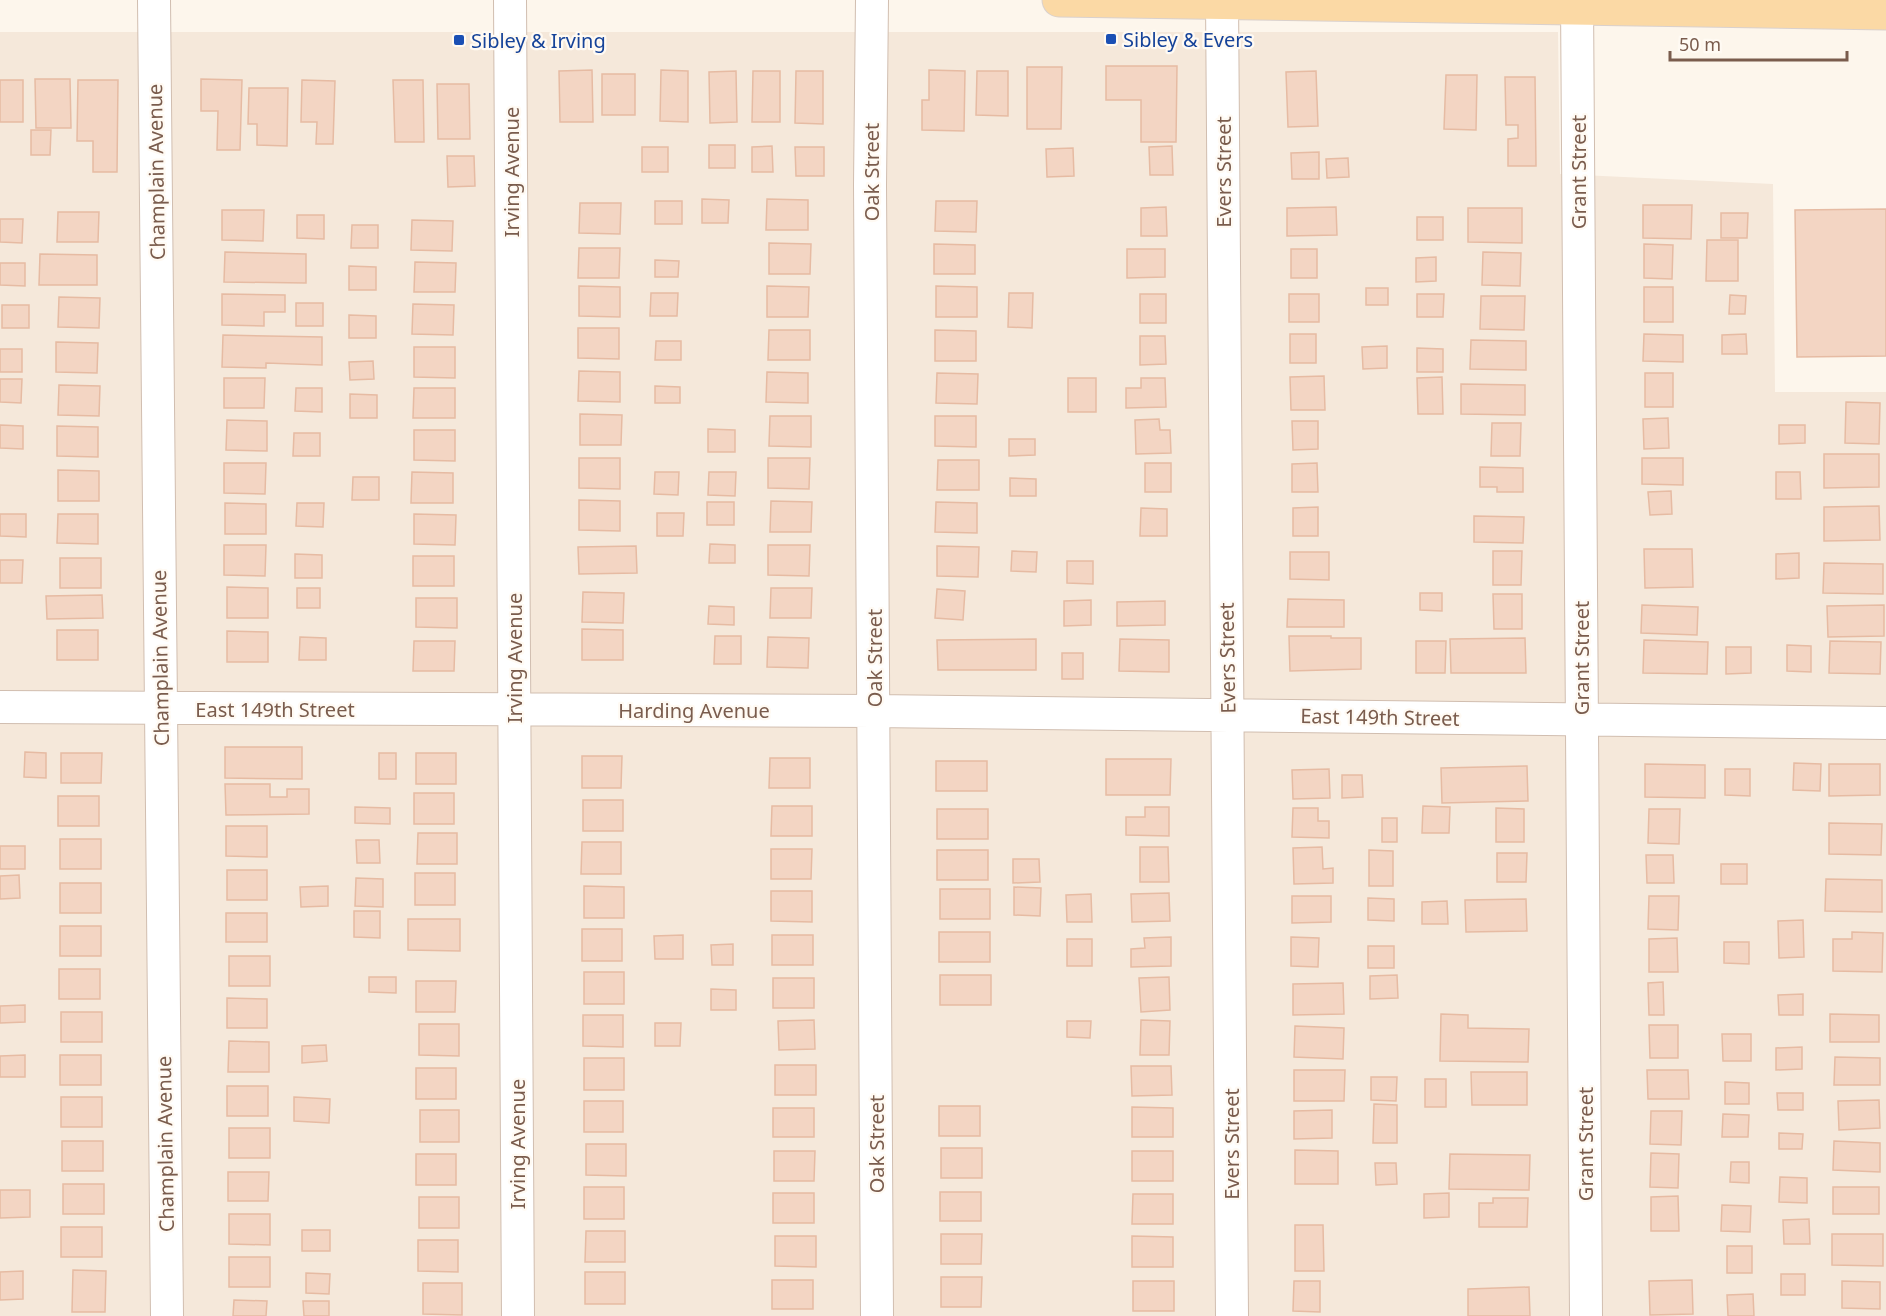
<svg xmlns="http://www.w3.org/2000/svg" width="1886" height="1316" font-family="'Noto Sans',sans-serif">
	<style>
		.residential { fill: #f5e8da }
		.building { fill: #f3d5c3; stroke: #e6bba3; stroke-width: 1.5 }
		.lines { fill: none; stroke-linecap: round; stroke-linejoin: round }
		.minor-casing { stroke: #d1beb0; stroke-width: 34 }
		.major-casing { stroke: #dad1cd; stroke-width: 35 }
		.minor { stroke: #fff; stroke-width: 32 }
		.major { stroke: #fbd9a5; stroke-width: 33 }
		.transit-dot { fill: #1a4fb4; stroke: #fffaf3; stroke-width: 2 }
		.labels { text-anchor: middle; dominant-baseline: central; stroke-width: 4.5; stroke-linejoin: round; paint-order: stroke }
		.transit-label { font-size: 20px; fill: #164399; stroke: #fffaf3; text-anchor: start }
		.street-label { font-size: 20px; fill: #7a5c4d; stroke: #fffaf3 }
	</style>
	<rect width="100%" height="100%" fill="#fdf6ec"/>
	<path class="residential" d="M0 32H1558L1560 174 1773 184 1775 392H1886V1316H0Z"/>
	<path class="building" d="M1106 66H1177L1176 142H1141V100H1106Z
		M1027 67H1062L1061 129H1027Z
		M592 70 593 122H560L559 71Z
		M661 70 688 71V122L660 121Z
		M929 70 965 71 964 131 922 130V100H929Z
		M736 71 737 122 710 123 709 72Z
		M753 71H780V122H752Z
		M796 71H823V124L795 123Z
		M977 71H1008V116L976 115Z
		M1316 71 1318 126 1288 127 1286 72Z
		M602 74H635V115H602Z
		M1446 75H1477L1476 130 1444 129Z
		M1505 77H1535L1536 166H1508V139L1518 138V125H1506Z
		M35 79H70L71 128H36Z
		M201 79 242 80 240 150H217L218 111H201Z
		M0 80H23V122H0Z
		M78 80H118L117 172H93V141H77Z
		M302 80 335 81 333 144H316L317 122H301Z
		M393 80H423L424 142H395Z
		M437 84H469L470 139H438Z
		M249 88H288L287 146 257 145V124H248Z
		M31 130H51L50 155H31Z
		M709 145H735V168H709Z
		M772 146 773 172H752V147Z
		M1172 146 1173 175H1150L1149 147Z
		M642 147H668V172H642Z
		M795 147H824V176H796Z
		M1073 148 1074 176 1047 177 1046 149Z
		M1319 152V179H1292L1291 153Z
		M447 156H474L475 186 448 187Z
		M1348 158 1349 177 1327 178 1326 159Z
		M702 199 729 200 728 223H702Z
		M767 199 808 200V230H766Z
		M655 201H682V224H655Z
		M936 201H977L976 232 935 231Z
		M580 203H621L620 234 579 233Z
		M1643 205H1692L1691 239 1643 238Z
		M1166 207 1167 236H1141V208Z
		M1336 207 1337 235 1287 236V208Z
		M1468 208H1522V243L1468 242Z
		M1886 209V356L1797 357 1795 210Z
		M222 210H264L263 241 222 240Z
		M58 212H99L98 242H57Z
		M1721 213H1748L1747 238H1721Z
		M297 215H324V239L297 238Z
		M1417 217H1443V240H1417Z
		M0 219H23L22 243 0 242Z
		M412 220 453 221 452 251 411 250Z
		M352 225H378V248H351Z
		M1707 240H1738V281H1706Z
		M769 243 811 244 810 274H769Z
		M934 244 975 245V274H934Z
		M1644 244 1673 245 1672 279 1644 278Z
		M579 248H620L619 278H578Z
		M1127 249H1165V277L1127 278Z
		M1291 249H1317V278H1291Z
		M225 252 306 254V283L224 282Z
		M1483 252 1521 253 1520 286 1482 285Z
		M40 254 97 255V285H39Z
		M1436 257V281L1416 282V258Z
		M655 260 679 261 678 277H655Z
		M415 262 456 263 455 292H414Z
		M0 263H25V286L0 285Z
		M349 266 376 267V290H349Z
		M579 286 620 287V317L579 316Z
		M767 286 809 287 808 317H767Z
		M936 286 977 287V317H936Z
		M1644 287H1673V322H1644Z
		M1366 288H1388V305H1366Z
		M651 293H678L677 316H650Z
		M1009 293H1033L1032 328 1008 327Z
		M222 294 285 295V312H264V326L222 325Z
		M1140 294H1166V323H1140Z
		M1289 294H1319V322H1289Z
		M1417 294H1444L1443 317H1417Z
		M1730 295 1746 296 1745 314H1729Z
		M1481 296H1525L1524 330 1480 329Z
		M59 297 100 298 99 328 58 327Z
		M296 303H323V326H296Z
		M413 304 454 305 453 335 412 334Z
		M2 305H29V328H2Z
		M349 315 376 316V338H349Z
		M578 328H619V359L578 358Z
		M769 330H810V360H768Z
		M935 330 976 331V361H935Z
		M1290 334H1316V363H1290Z
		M1644 334 1683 335V362L1643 361Z
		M1746 334 1747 354H1722V335Z
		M223 335 322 337V365L266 363V368L222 367Z
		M1140 336H1165L1166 364 1140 365Z
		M1471 340 1526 341V370L1470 369Z
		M656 341H681V360H655Z
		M56 342 98 343 97 373 56 372Z
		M1387 346V368L1363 369 1362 347Z
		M414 347H455V378L414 377Z
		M1417 348 1443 349V372H1417Z
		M0 349H22V372H0Z
		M373 361 374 379 350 380 349 362Z
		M579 371 620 372V402L578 401Z
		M767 372 808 373V403L766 402Z
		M937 373 978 374 977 404 936 403Z
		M1645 373H1673V407H1645Z
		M1324 376 1325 410H1291L1290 377Z
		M1442 377 1443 414H1418L1417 378Z
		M224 378H265L264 408H224Z
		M1068 378H1096V412H1068Z
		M1141 378H1165L1166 407 1126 408V388H1141Z
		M0 379H22L21 403 0 402Z
		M1461 384 1525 385V415L1461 414Z
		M59 385 100 386 99 416 58 415Z
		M655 386 680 387V403H655Z
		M296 388H322V412L295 411Z
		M414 388H455V418H413Z
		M350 394 377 395V418H350Z
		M1846 402 1880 403 1879 444 1845 443Z
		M580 414 622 415 621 445H580Z
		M770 416H811V447L769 446Z
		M935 416H976V447L935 446Z
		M1668 418 1669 448 1644 449 1643 419Z
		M1159 419 1160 430H1170L1171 453 1136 454 1135 420Z
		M227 420 267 421V451L226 450Z
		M1292 421H1318V449L1293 450Z
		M1492 423H1521L1520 456H1491Z
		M0 425 23 426V449L0 448Z
		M1779 425H1805V443L1779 444Z
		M57 426 98 427V457L57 456Z
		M708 429 735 430V452H708Z
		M414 430H455V461L414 460Z
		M294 433H320V456H293Z
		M1009 439H1035V455L1009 456Z
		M1824 454H1879V487L1824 488Z
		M579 458H620V489L579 488Z
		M768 458H810L809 489 768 488Z
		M1642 458H1683V485L1642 484Z
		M938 460H979V490H937Z
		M224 463H266L265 494 224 493Z
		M1145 463H1171V492H1145Z
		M1317 463 1318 492H1292V464Z
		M1480 467 1523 468V492H1497V487H1480Z
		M58 470 99 471V501H58Z
		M412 472 453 473V503H411Z
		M655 472H679L678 495 654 494Z
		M709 472H736L735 496 708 495Z
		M1776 472H1800L1801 499H1776Z
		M353 477H379V500H352Z
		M1010 478 1036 479V496H1010Z
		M1671 491 1672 514 1650 515 1648 492Z
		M579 500 620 501V531L579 530Z
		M771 501 812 502 811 532H770Z
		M707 502H734V525H707Z
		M936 502 977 503V533L935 532Z
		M225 503 266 504V534H225Z
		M297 503H324L323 527 296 526Z
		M1879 506 1880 540 1824 541V507Z
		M1318 507V536H1293V508Z
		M1141 508 1167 509V536H1140Z
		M657 513H684L683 536H657Z
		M0 514H26V537L0 536Z
		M58 514H98V544L57 543Z
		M414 514 456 515 455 545 414 544Z
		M1474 516 1524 517 1523 543 1474 542Z
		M710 544 735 545V563H709Z
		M224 545H266L265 576 224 575Z
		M768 545H810L809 576 768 575Z
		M636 546 637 573 579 574 578 547Z
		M937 546 979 547 978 577 937 576Z
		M1644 549H1692L1693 587 1645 588Z
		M1012 551 1037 552 1036 572 1011 571Z
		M1493 551H1522L1521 585H1493Z
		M1290 552H1329V580L1290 579Z
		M1799 553V578L1776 579V554Z
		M295 554 322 555V578H295Z
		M413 556H454V586H413Z
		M60 558H101V588H60Z
		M0 560H23L22 583H0Z
		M1067 561H1093V584L1067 583Z
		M1824 563 1883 564V594L1823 593Z
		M227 587 268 588V618H227Z
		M297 588H320V608H297Z
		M771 588H812L811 618H770Z
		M937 589 965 591 963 620 935 618Z
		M583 592 624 593 623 623 582 622Z
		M1420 593H1442V611L1420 610Z
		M1493 594H1522V629H1494Z
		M102 595 103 618 47 619 46 596Z
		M416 598H457V628L416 627Z
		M1288 599 1344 600V627H1287Z
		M1091 600V625L1064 626V601Z
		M1165 601V625L1117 626V602Z
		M1642 605 1698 607 1697 635 1641 633Z
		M1884 605V636L1828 637 1827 606Z
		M709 606 734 607V625L708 624Z
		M582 629 623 630V660H582Z
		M57 630H98V660H57Z
		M227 631 268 632V662H227Z
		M715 636H741V664H714Z
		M1289 636H1331V638H1361V669L1290 671Z
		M300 637 326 638V660H299Z
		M768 637 809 638 808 668 767 667Z
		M1525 638 1526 673H1451L1450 639Z
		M1036 639V670H938L937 640Z
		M1120 639 1169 640V672L1119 671Z
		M1644 640 1708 642 1707 674 1643 673Z
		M414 641H455L454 671H413Z
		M1416 641H1446L1445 673H1416Z
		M1830 641 1881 642 1880 674 1829 673Z
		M1787 645 1811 646V672L1787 671Z
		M1726 647H1751V673L1726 674Z
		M1062 653H1083V679H1062Z
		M225 747H302V779L225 778Z
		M25 752 46 753V778L24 777Z
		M61 753H102L101 783H61Z
		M379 753H396V779H379Z
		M416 753H456V784H416Z
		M582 756H622L621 788H582Z
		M770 758H810V788H769Z
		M1106 759H1171L1170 795H1106Z
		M936 761H987V791H936Z
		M1794 763 1821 764 1820 791 1793 790Z
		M1645 764 1705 765V798L1645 797Z
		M1829 764H1880V795L1829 796Z
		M1527 766 1528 801 1442 803 1441 768Z
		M1329 769 1330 798 1293 799 1292 770Z
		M1725 769H1750V796L1725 795Z
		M1342 775H1362L1363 797 1342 798Z
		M225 784H270V797H287V789H309V814L226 815Z
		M414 793H454V824H414Z
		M58 796H99V826H58Z
		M583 800H623V831H583Z
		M772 806H812V836H771Z
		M1423 806 1450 807 1449 833H1422Z
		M355 807 390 808V824L355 823Z
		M1145 807H1169V836L1126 835V817H1145Z
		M1293 808H1318V821H1329V838L1292 837Z
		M1496 808 1524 809V842H1496Z
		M937 809H988V839H937Z
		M1649 809H1680L1679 844 1648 843Z
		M1382 818H1397V842H1382Z
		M1829 823 1882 824 1881 855 1829 854Z
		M226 826H267V857L226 856Z
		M418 833H457V864H417Z
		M60 839H101V869H60Z
		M356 840H379L380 863H357Z
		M582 842H621V874H581Z
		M0 846H25V869H0Z
		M1140 847H1168L1169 882H1140Z
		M1322 847 1323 869 1333 868V883L1294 884 1293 848Z
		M771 849H812L811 879H771Z
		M937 850H988V880H937Z
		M1369 850 1393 851V886H1369Z
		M1497 853H1527L1526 882H1497Z
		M1646 855H1673L1674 883H1647Z
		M1013 859H1039L1040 882 1013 883Z
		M1721 864H1747V884H1721Z
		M227 870H267V900H227Z
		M415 873H455V905H415Z
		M19 875 20 898 0 899V876Z
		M356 878 383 879V907L355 906Z
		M1826 879 1882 880V912L1825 911Z
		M60 883H101V913H60Z
		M328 886V906L301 907 300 887Z
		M584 886 624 887V918H584Z
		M1014 887 1041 888 1040 916 1014 915Z
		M940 889H990V919H940Z
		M771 891H812V922L771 921Z
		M1169 893 1170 921 1132 922 1131 894Z
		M1091 894 1092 922H1067L1066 895Z
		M1292 896H1331V922L1292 923Z
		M1649 896H1679L1678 930 1648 929Z
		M1368 898 1394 899V921L1368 920Z
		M1526 899 1527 931 1466 932 1465 900Z
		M1447 901 1448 924H1422V902Z
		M354 911H380V938L354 937Z
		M226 913H267V942H226Z
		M408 919H460V951L408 950Z
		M1803 920 1804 957 1779 958 1778 921Z
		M60 926H101V956H60Z
		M582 929H622V961H582Z
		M939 932H990V962H939Z
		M1852 932 1883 933 1882 972 1833 971V939H1852Z
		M683 935V959H655L654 936Z
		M772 935H813V965H772Z
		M1171 937V966L1131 967V949L1145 948 1144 938Z
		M1291 937 1319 938 1318 967 1291 966Z
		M1677 938 1678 972H1649V939Z
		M1067 939H1092V966H1067Z
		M1724 942H1749V964L1724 963Z
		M733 944V965H712L711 945Z
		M1368 946H1394V968H1368Z
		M229 956H270V986H229Z
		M59 969H100V999H59Z
		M584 972H624V1004H584Z
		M940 975H991V1005H940Z
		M1397 975 1398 998 1370 999V976Z
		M369 977H396V993L369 992Z
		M1169 977 1170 1010 1141 1012 1139 978Z
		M773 978H814V1008H773Z
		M416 981H456L455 1012H416Z
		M1663 982 1664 1015H1649L1648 983Z
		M1343 983 1344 1014 1293 1015V984Z
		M711 989 736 990V1010H711Z
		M1803 994V1015H1779L1778 995Z
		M227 998 267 999V1028H227Z
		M25 1005V1022L0 1023V1006Z
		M61 1012H102V1042H61Z
		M1441 1014 1468 1015V1028L1529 1029 1528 1062 1440 1061Z
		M1830 1014 1879 1015V1042H1830Z
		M583 1015H623V1047L583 1046Z
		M814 1020 815 1049 779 1050 778 1021Z
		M1141 1020 1170 1021 1169 1055H1140Z
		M1067 1021H1091L1090 1038 1067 1037Z
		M655 1023H681L680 1046H655Z
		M419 1024H459V1056L419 1055Z
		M1649 1025H1678V1058H1650Z
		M1295 1026 1344 1028 1343 1059 1294 1057Z
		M1722 1034H1751V1061H1723Z
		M229 1041 269 1042V1072H228Z
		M326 1045 327 1061 302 1063V1046Z
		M1802 1047V1069L1776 1070V1048Z
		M25 1055V1077H0V1056Z
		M60 1055H101V1085H60Z
		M1835 1057 1880 1058V1085H1834Z
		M584 1058H624V1090H584Z
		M775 1065H816V1095H775Z
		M1131 1066H1171L1172 1095 1132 1096Z
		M416 1068H456V1099H416Z
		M1294 1070H1345L1344 1101H1294Z
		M1647 1070H1688L1689 1099H1648Z
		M1471 1072H1527V1105H1472Z
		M1371 1077H1397L1396 1101 1371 1100Z
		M1425 1079H1446V1107H1425Z
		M1725 1082 1749 1083V1104H1725Z
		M227 1086H268V1116H227Z
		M1777 1093H1803V1110H1778Z
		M61 1097H102V1127H61Z
		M294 1097 330 1099 329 1123 294 1121Z
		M1879 1100 1880 1128 1839 1130 1838 1101Z
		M584 1101H623V1132H584Z
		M1374 1104 1397 1105V1143H1373Z
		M939 1106H980V1136H939Z
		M1132 1107 1173 1108V1137H1132Z
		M773 1108H814V1137H773Z
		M420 1110H459V1142H420Z
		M1332 1110V1138L1294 1139V1111Z
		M1651 1111H1682L1681 1145 1650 1144Z
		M1723 1114 1749 1115 1748 1137H1722Z
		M229 1128H270V1158H229Z
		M1779 1133 1803 1134 1802 1149H1779Z
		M62 1141H103V1171H62Z
		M1834 1141 1880 1143V1172L1833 1170Z
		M586 1144H626V1176L586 1175Z
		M941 1148H982V1178H941Z
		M1295 1150 1338 1151V1184H1295Z
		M774 1151H815L814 1181H774Z
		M1132 1151H1173V1181H1132Z
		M1651 1153 1679 1154 1678 1188 1650 1187Z
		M416 1154H456V1185H416Z
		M1450 1154 1530 1155 1529 1190 1449 1189Z
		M1731 1162H1749V1183L1730 1182Z
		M1375 1163H1396L1397 1184 1376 1185Z
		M228 1172H269L268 1201H228Z
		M1780 1177 1807 1178V1203L1779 1202Z
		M63 1184H104V1214H63Z
		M584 1187H624V1219H584Z
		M1833 1187H1879V1214H1833Z
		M0 1190H30V1217L0 1218Z
		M940 1192H981V1221H940Z
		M773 1193H814V1223H773Z
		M1449 1193V1217L1424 1218V1194Z
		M1133 1194H1173V1224H1132Z
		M1678 1196 1679 1231H1651V1197Z
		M419 1197H459V1228H419Z
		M1493 1198H1528L1527 1227H1479V1203H1493Z
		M1722 1205 1751 1206 1750 1232 1721 1231Z
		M229 1214H270V1245L229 1244Z
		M1809 1219 1810 1244H1784L1783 1220Z
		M1295 1225H1323L1324 1271H1295Z
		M61 1227H102V1257H61Z
		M302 1230H330V1251H302Z
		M586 1231H625V1262H585Z
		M941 1234H982L981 1264H941Z
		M1832 1234H1883V1266L1832 1265Z
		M775 1236H816V1267L775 1266Z
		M1132 1236 1173 1237V1267H1132Z
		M418 1240H458V1272L418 1271Z
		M1727 1246H1752V1273H1727Z
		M229 1257H270V1287H229Z
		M73 1270 106 1271 105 1312H72Z
		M23 1271V1299L0 1300V1272Z
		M585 1272H625V1304H585Z
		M306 1273 330 1274 329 1294 306 1293Z
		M1781 1274H1805V1295H1781Z
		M941 1277H982L981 1307H941Z
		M772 1280H813V1309H772Z
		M1692 1280 1693 1314 1650 1315 1649 1281Z
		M1133 1281H1174V1311H1133Z
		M1294 1281H1320V1312L1293 1311Z
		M1842 1281 1880 1282V1309L1842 1308Z
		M423 1283H462V1315L423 1314Z
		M1529 1287 1530 1316H1468V1289Z
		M1753 1294 1754 1316H1728L1727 1295Z
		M234 1300 267 1301 266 1316H233Z
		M303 1301H329V1316H304Z"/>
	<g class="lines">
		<g class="minor-casing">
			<path id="minor" d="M154 0 167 1316
				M510 0 518 1316
				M872 0 870 185 877 1316
				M1222 0 1232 1316
				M1577 0 1586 1316
				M0 707 874 711 1886 723"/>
		</g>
		<g class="major-casing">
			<path id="major" d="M1059 0 1886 13"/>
		</g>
		<use href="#minor" class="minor"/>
		<use href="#major" class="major"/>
	</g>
	<g class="transit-dot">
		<rect x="1105" y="33" width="12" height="12" rx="3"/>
		<rect x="453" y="34" width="12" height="12" rx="3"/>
	</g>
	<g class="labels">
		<g class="transit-label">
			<text x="1123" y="39">Sibley &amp; Evers</text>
			<text x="471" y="40">Sibley &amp; Irving</text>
		</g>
		<g class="street-label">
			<text transform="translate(156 172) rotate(-91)">Champlain Avenue</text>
			<text transform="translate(511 172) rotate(-90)">Irving Avenue</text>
			<text transform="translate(871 172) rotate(-90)">Oak Street</text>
			<text transform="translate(1223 172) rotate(-90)">Evers Street</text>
			<text transform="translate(1578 172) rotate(-90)">Grant Street</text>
			<text transform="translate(160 658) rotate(-91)">Champlain Avenue</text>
			<text transform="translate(514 658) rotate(-90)">Irving Avenue</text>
			<text transform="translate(874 658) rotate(-90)">Oak Street</text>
			<text transform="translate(1227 658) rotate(-91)">Evers Street</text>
			<text transform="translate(1581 658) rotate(-90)">Grant Street</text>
			<text x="275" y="709">East 149th Street</text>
			<text x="694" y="710">Harding Avenue</text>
			<text transform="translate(1380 717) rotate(1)">East 149th Street</text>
			<text transform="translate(165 1144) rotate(-91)">Champlain Avenue</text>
			<text transform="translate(517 1144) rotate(-90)">Irving Avenue</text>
			<text transform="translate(876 1144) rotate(-90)">Oak Street</text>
			<text transform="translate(1231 1144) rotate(-90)">Evers Street</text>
			<text transform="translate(1585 1144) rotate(-90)">Grant Street</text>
		</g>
	</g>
	<path d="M1670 51v9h177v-9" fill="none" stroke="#7a5c4d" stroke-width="3"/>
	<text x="1679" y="51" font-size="18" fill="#7a5c4d" stroke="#fffaf3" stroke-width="4.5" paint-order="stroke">50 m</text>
</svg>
